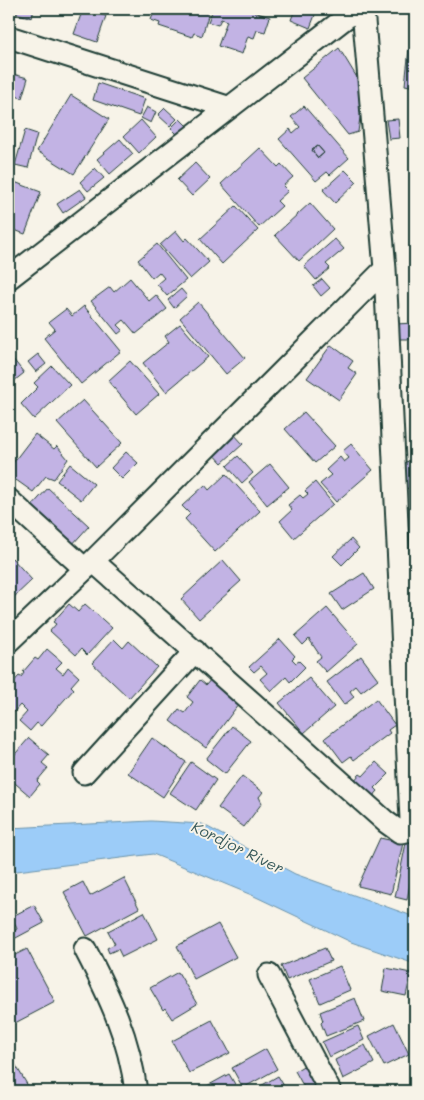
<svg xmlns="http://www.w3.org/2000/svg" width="424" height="1100" font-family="Mali,sans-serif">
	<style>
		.water { fill: #9cccf8; stroke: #6a93aa }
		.building { fill: #c2b3e4; stroke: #1f3d34; fill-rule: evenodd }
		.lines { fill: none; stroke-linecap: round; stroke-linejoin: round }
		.street-casing { stroke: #1f3d34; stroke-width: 25 }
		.street { stroke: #f7f3e8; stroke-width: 21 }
		.labels { text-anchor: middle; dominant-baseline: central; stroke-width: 4; stroke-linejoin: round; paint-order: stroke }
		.water-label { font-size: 15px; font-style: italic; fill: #385a5b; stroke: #f7f3e8 }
	</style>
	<rect width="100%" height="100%" fill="#f7f3e8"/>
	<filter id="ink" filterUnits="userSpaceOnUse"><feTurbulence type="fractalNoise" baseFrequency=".02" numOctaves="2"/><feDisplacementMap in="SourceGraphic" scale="10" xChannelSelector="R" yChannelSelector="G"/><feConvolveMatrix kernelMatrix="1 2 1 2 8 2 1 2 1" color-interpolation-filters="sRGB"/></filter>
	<g filter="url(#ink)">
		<path class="water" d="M151 821 202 824 295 874 415 917V964L351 942 254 896 153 854 9 872V828Z"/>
		<path class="building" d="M9 9H34L32 18 9 11Z
			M83 9 106 16 97 42 74 34Z
			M155 9H210L202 36 194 33 192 37 159 26 160 23 151 20Z
			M213 9H245L270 17 265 32 257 30 254 38 248 36 242 54 218 46 227 21 221 19 218 25 208 22Z
			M295 9 315 15 310 28 291 20Z
			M339 48 364 89 358 132 348 135 302 78Z
			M409 49H415V87L405 85Z
			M9 73 28 78 22 98 9 94Z
			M98 83 145 99 139 116 93 100Z
			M71 95 109 119 74 174 37 151Z
			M304 106 349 158 330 175 327 172 316 181 279 139 290 129 293 133 300 127 291 117ZM318 146 324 153 318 158 312 150Z
			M147 107 156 112 151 123 141 118Z
			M165 108 177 119 170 126 158 115Z
			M180 119 188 127 179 136 171 128Z
			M398 119 400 138 389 139 386 120Z
			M141 120 156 137 139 153 124 136Z
			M25 130 37 134 28 168 15 165Z
			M120 139 133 154 110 174 97 159Z
			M318 146 324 153 318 158 312 150Z
			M260 148 278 167 281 164 293 177 283 186 288 191 277 201 282 206 259 227 221 184Z
			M412 151H415V196H411Z
			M195 163 210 179 192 196 177 180Z
			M95 168 104 178 88 191 80 182Z
			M345 170 357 182 335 203 323 190Z
			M9 180 41 192 25 234 9 228Z
			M80 189 86 197 63 213 57 204Z
			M310 203 333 229 299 261 275 235Z
			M236 206 258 230 222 264 200 239Z
			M176 231 184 241 187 238 209 262 190 279 160 245Z
			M335 239 344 249 326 264 330 268 316 280 304 266Z
			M157 244 186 280 167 296 157 284 164 278 159 272 152 278 138 260Z
			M130 278 149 301 156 295 167 309 136 334 124 320 118 325 123 330 118 334 91 301 110 287 114 292Z
			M322 279 330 288 321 296 313 286Z
			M181 289 187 296 174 308 168 300Z
			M198 302 245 358 226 374 180 318Z
			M84 306 121 351 81 384 44 338 55 329 49 322 66 309 72 316Z
			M415 323V339H395V324Z
			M180 324 208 357 166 392 143 363 169 342 165 336Z
			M331 345 353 361 348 368 357 374 339 400 307 378Z
			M9 354 24 373 9 385Z
			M38 354 46 364 36 372 28 362Z
			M130 361 159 394 136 414 108 381Z
			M52 366 70 385 34 419 21 404 38 387 34 383Z
			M83 400 122 443 96 467 57 423Z
			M304 412 335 446 315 463 285 429Z
			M233 433 243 444 222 463 212 452Z
			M35 434 54 449 57 446 68 459 54 479 46 476 33 492 9 475V468Z
			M351 444 373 470 336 502 320 484 331 475 326 470 340 457 344 462 349 458 343 451Z
			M126 452 138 463 122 479 111 468Z
			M238 456 253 473 242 483 227 466Z
			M415 461V488L403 489 401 462Z
			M70 464 94 484 81 500 57 481Z
			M270 464 289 487 267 505 249 482Z
			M226 474 260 511 215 552 185 519 190 514 182 506 205 485 209 490Z
			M315 482 333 504 294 538 280 521 292 510 288 505 300 495 303 498 308 494 305 491Z
			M48 488 89 526 71 546 30 508Z
			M9 525 15 532 9 538Z
			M351 539 359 548 342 565 333 556Z
			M12 558 32 580 12 599 9 595V561Z
			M223 560 241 581 199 619 181 599Z
			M364 573 374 589 342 610 331 594Z
			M69 604 78 612 85 604 112 628 87 655 81 649 76 655 50 631 56 624 53 622Z
			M327 608 358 644 326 672 316 661 321 657 309 639 303 645 295 636Z
			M114 639 123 648 129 641 157 667 129 698 92 663Z
			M280 639 295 656 292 659 296 663 299 661 305 667 290 682 286 677 271 691 260 679 267 673 261 666 254 672 249 667Z
			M47 649 62 662 56 668 63 674 68 667 79 677 71 686 74 689 41 726 37 723 30 731 19 721 27 712 20 705 12 714 9 712V687L19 676 21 677 24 673 23 672 35 658 38 660Z
			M361 656 378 679 361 692 356 686 350 691 354 697 344 705 327 682Z
			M309 678 334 707 304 733 279 703Z
			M211 679 241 701 206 748 170 721 179 709 185 713 193 702 187 697 200 680 206 685Z
			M376 699 395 725 388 730 390 733 354 760 351 756 343 762 325 738Z
			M232 726 251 741 225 774 206 759Z
			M29 738 49 755 42 763 48 768 37 781 40 784 30 796 9 778V761Z
			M152 738 186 762 163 797 128 773Z
			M191 762 216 780 196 810 170 793Z
			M376 762 389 774 375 788 378 791 369 801 351 784 360 774 363 776Z
			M242 776 263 792 259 797 262 803 244 827 218 808Z
			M380 838 403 843 391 894 358 886Z
			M406 843 415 844V858L407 900 395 897Z
			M124 878 139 908 87 936 64 892 83 882 90 896Z
			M34 905 44 923 12 940 9 934 17 929 14 922 9 925V918Z
			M144 912 158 939 122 957 118 949 109 953 107 948 115 944 108 931Z
			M218 924 236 957 194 979 177 946Z
			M325 948 331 961 287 980 281 966Z
			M27 949 55 1002 15 1023 9 1010V958Z
			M340 966 350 990 320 1003 310 979Z
			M386 968 411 973 406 996 382 991Z
			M178 972 197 1004 172 1019 165 1008 163 1010 150 988Z
			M355 998 364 1021 326 1036 321 1023 323 1021 320 1012Z
			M415 998V1017L410 999Z
			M212 1020 230 1053 189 1073 172 1041Z
			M394 1023 409 1054 384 1066 369 1036Z
			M358 1026 364 1040 329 1057 322 1042Z
			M365 1045 374 1063 343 1079 335 1060Z
			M266 1049 277 1069 243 1088 232 1068Z
			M9 1054 31 1091H9Z
			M305 1065 316 1086 306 1091 295 1071Z
			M229 1074 239 1091H198Z
			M278 1076 287 1091H252Z"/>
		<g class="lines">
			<g class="street-casing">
				<path id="street" d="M9 37 227 107
					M9 278 357 9
					M9 500 85 569
					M93 561 386 822 400 832 413 830 411 820 385 269 363 9
					M9 641 85 569 385 269
					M84 773 195 651
					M85 949C110 997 129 1037 136 1091
					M269 975 330 1091"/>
			</g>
			<use href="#street" class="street"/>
		</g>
	</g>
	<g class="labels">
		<g class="water-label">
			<text transform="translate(238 847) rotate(26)">Kordjor River</text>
		</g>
	</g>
	<rect width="424" height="1100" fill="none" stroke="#f7f3e8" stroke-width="30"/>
	<rect x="15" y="15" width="394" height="1070" fill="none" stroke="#1f3d34" stroke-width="2" filter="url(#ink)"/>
</svg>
